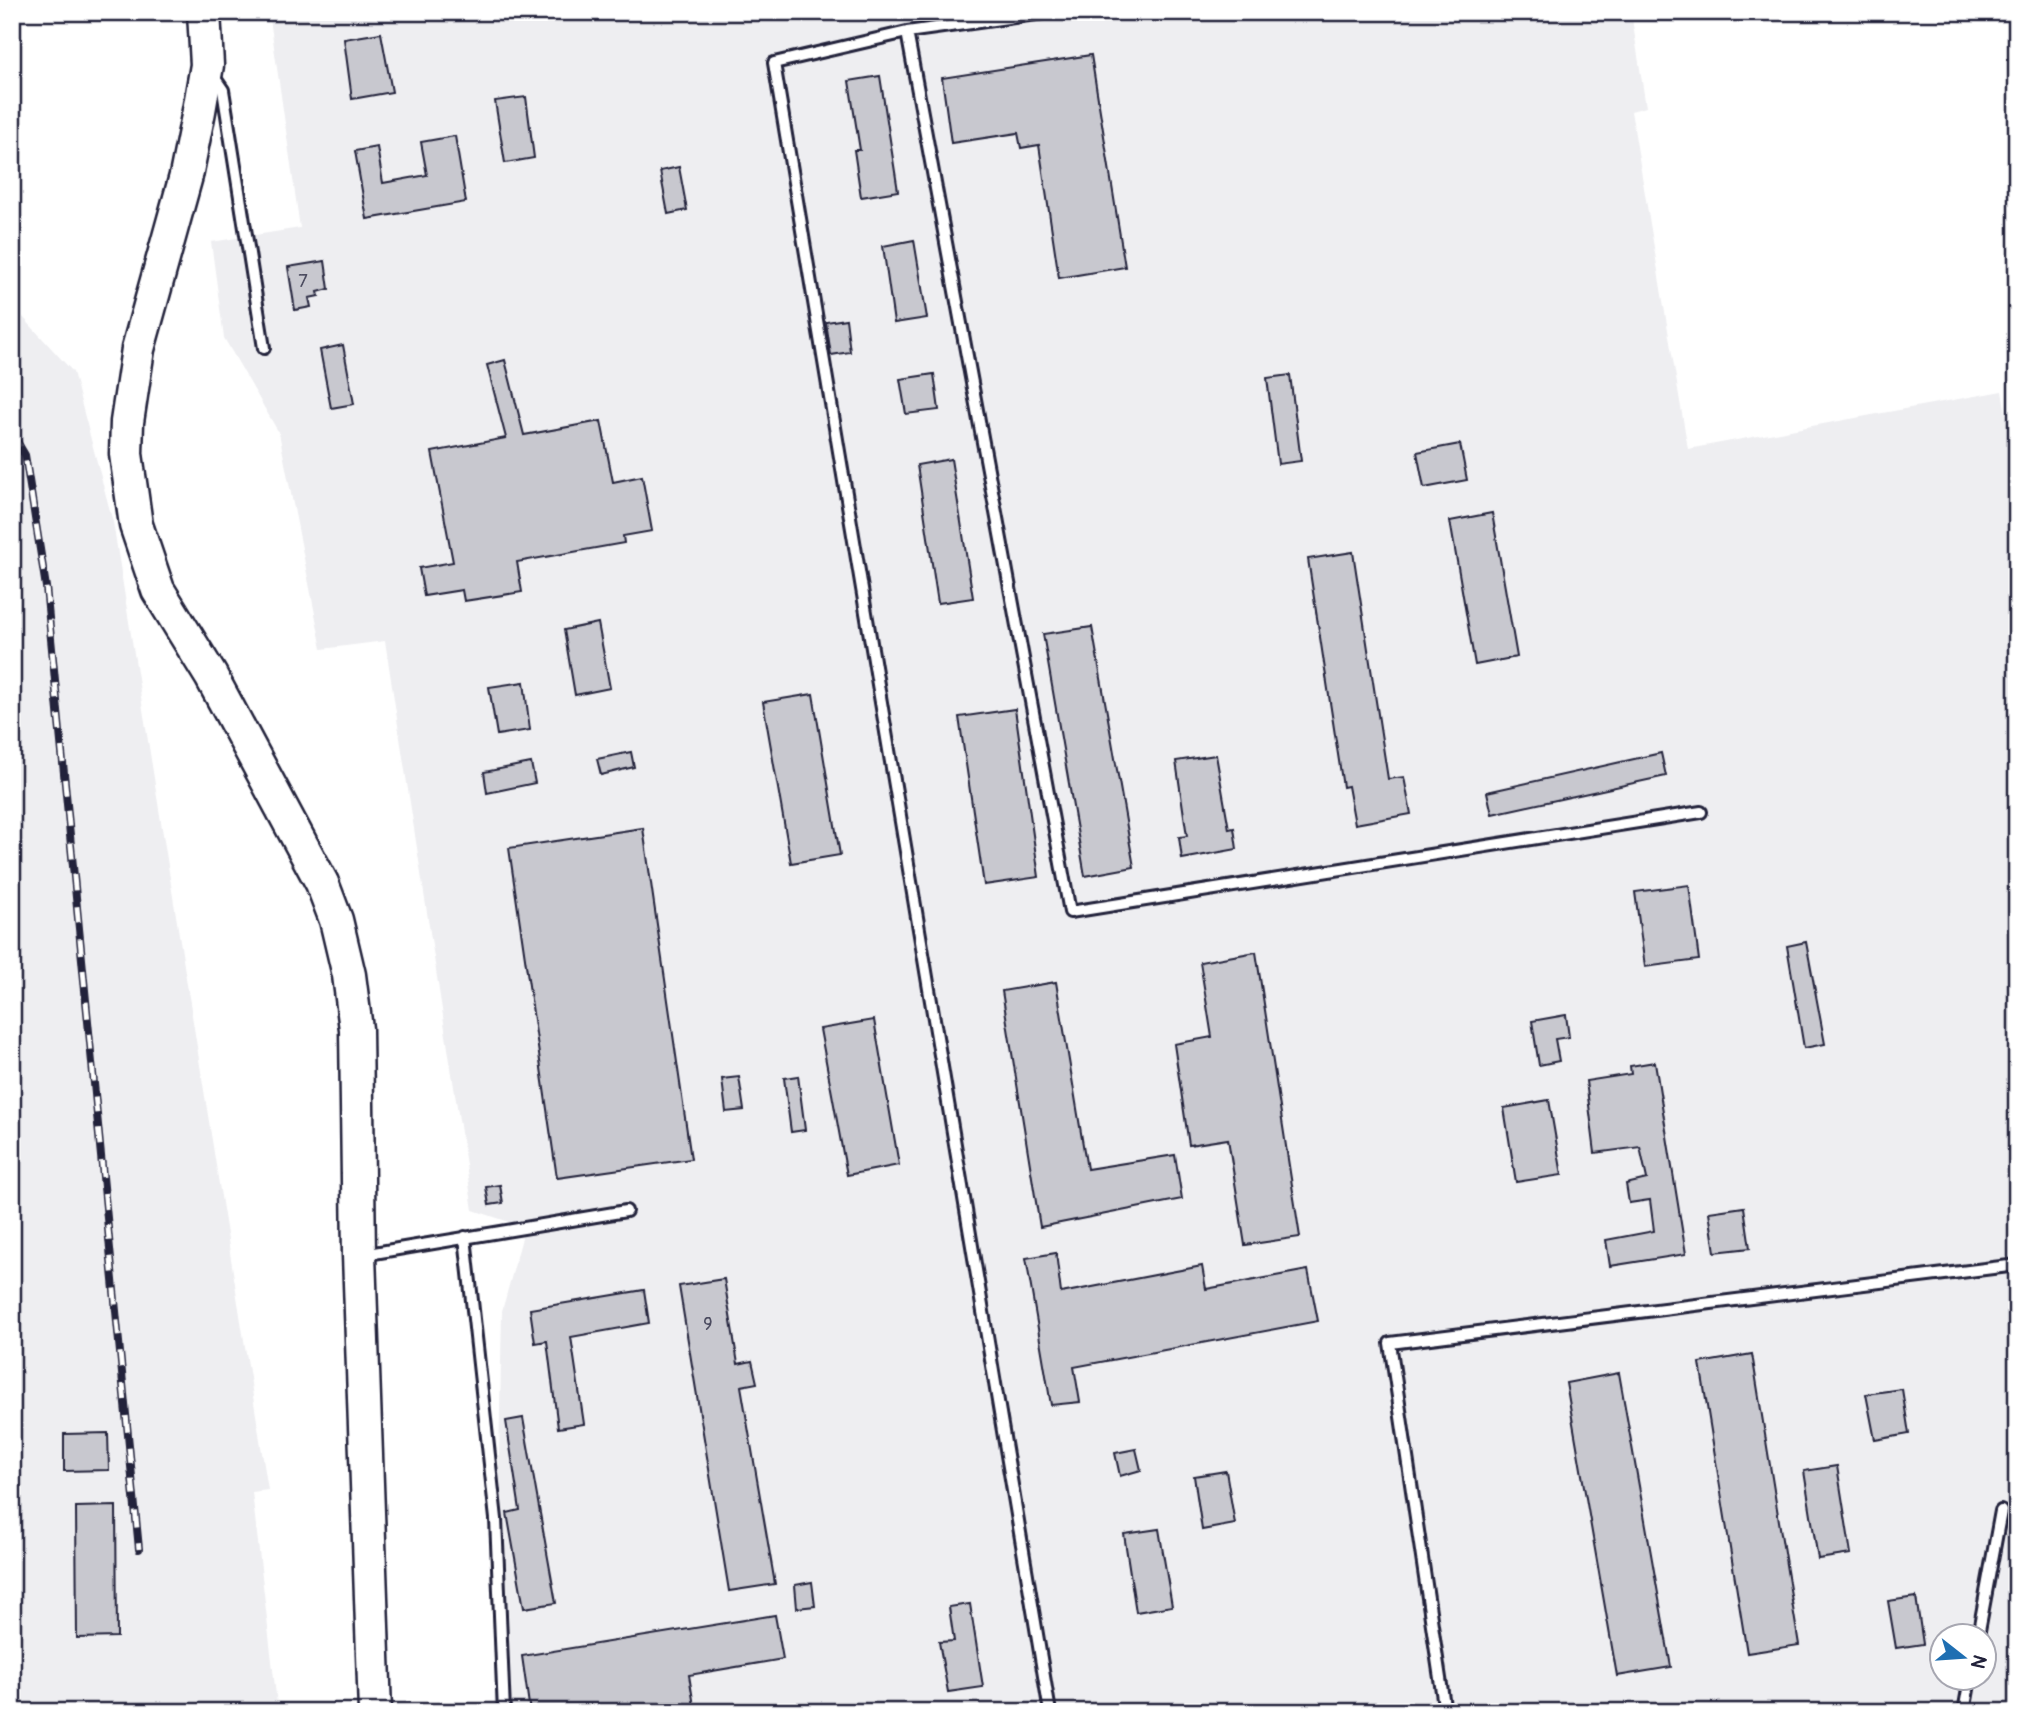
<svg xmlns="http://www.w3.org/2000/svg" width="2029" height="1724" font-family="Pangolin,sans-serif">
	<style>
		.built { fill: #eeeef1; fill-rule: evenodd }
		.building { fill: #c8c8cf; stroke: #22223b; stroke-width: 2 }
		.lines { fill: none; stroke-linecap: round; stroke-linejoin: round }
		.lane-casing { stroke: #22223b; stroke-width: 16 }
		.secondary-casing { stroke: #22223b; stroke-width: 37 }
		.lane { stroke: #fff; stroke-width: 10 }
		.secondary { stroke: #fff; stroke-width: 32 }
		.rail-casing { stroke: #22223b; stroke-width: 8 }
		.rail { stroke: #fff; stroke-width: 5; stroke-dasharray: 16; stroke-linecap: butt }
		.labels { text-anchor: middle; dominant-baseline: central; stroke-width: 5; stroke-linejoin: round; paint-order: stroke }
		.number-label { font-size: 18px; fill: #4c4c60 }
	</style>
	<rect width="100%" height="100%" fill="#fff"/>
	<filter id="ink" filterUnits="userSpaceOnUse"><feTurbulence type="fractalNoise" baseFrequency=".0143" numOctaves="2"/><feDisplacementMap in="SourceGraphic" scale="14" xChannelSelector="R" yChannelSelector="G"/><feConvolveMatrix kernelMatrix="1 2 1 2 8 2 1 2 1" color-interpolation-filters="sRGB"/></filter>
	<g filter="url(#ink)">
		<path class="built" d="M269 12H1631L1646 107 1631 111 1688 449 2002 391 2017 479V1701L1990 1712H494L502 1311 525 1227 473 1210 385 641 322 649 279 433 224 338 211 242 300 228ZM1941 1636H1983V1678H1941Z
			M12 305 73 372 113 522 268 1490 252 1492 278 1712H12Z"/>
		<path class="building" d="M381 33 392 92 352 99 344 39Z
			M1091 55 1125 267 1059 278 1039 145 1021 148 1018 133 951 143 942 78Z
			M880 76 898 191 861 197 854 150H860L849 81Z
			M526 97 534 158 505 163 495 101Z
			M455 136 466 202 367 219 355 151 377 147 383 183 427 175 421 142Z
			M679 167 687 210 668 214 660 171Z
			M914 240 927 318 894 323 883 246Z
			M325 261 329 289 318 292 319 296 309 298 311 307 295 310 288 267Z
			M846 319 850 352 831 355 826 322Z
			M343 345 354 404 331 408 320 350Z
			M505 360 524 435 601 421 613 482 642 476 652 531 623 536 624 543 517 562 522 592 464 601 462 590 424 596 419 568 453 562 432 452 506 438 487 365Z
			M934 374 939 410 906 414 900 379Z
			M1290 375 1301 461 1278 464 1267 378Z
			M1460 444 1467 480 1424 488 1417 452Z
			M951 459 973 598 938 603 917 465Z
			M1492 513 1517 657 1475 665 1450 521Z
			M1353 552 1388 779 1404 777 1411 814 1355 824 1348 786 1343 787 1308 559Z
			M598 623 610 688 575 695 564 630Z
			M1092 627 1134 867 1085 876 1043 634Z
			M524 682 530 730 497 735 489 687Z
			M813 694 840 855 791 863 763 702Z
			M1015 709 1039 877 984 885 959 717Z
			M631 752 634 767 601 775 597 759Z
			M1661 753 1666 776 1492 814 1487 792Z
			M1216 755 1229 829 1234 828 1237 849 1182 859 1179 837 1187 836 1176 761Z
			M531 763 535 783 487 793 484 772Z
			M643 828 691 1159 557 1178 509 848Z
			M1689 885 1699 960 1645 967 1635 892Z
			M1806 942 1825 1044 1804 1048 1787 946Z
			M1256 952 1300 1237 1245 1245 1228 1139 1189 1145 1174 1044 1212 1037 1200 962Z
			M1056 982 1087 1169 1175 1155 1182 1199 1040 1227 1002 991Z
			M1566 1015 1569 1037 1555 1039 1559 1061 1539 1065 1532 1021Z
			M874 1020 899 1165 847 1175 820 1029Z
			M1655 1062 1686 1254 1610 1266 1606 1240 1654 1231 1650 1200 1629 1203 1626 1184 1647 1179 1640 1147 1595 1153 1586 1081 1631 1074 1630 1066Z
			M798 1076 805 1130 791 1132 784 1078Z
			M739 1077 744 1110 726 1112 722 1079Z
			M1549 1100 1562 1175 1516 1182 1504 1108Z
			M500 1185 503 1203 489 1205 486 1187Z
			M1744 1207 1750 1248 1715 1252 1709 1212Z
			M1056 1253 1061 1293 1202 1266 1206 1289 1308 1270 1318 1321 1074 1367 1080 1402 1051 1405 1026 1258Z
			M724 1279 738 1364 752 1361 757 1383 741 1386 775 1584 729 1591 679 1286Z
			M644 1290 649 1323 571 1337 584 1424 558 1428 547 1341 535 1343 530 1309Z
			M1752 1354 1799 1645 1747 1653 1700 1363Z
			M1619 1373 1671 1667 1617 1676 1566 1383Z
			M1902 1389 1909 1434 1875 1440 1866 1394Z
			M523 1418 556 1603 524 1608 507 1513 520 1510 506 1421Z
			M108 1433 109 1470 64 1471V1434Z
			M1136 1449 1141 1470 1120 1476 1115 1453Z
			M1837 1466 1851 1554 1818 1559 1804 1471Z
			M1226 1471 1235 1524 1202 1530 1194 1476Z
			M116 1506 117 1637 77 1638 76 1507Z
			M1159 1529 1172 1606 1136 1612 1124 1534Z
			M812 1582 815 1606 797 1608 795 1585Z
			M1916 1597 1923 1644 1896 1648 1888 1601Z
			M970 1604 983 1687 948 1692 939 1642 954 1641 949 1607Z
			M775 1615 783 1659 689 1675 695 1712H530L522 1656Z"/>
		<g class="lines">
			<g class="lane-casing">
				<path id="lane" d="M1051 12 907 32 1070 912 1701 812
					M907 32 774 63 1050 1712
					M212 74 223 90 264 348
					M465 1237 496 1519 504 1712
					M362 1255 626 1211
					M1978 1636 2001 1511
					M1445 1712 1390 1343 2017 1265
					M1964 1712 1970 1678"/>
			</g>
			<g class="secondary-casing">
				<path id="secondary" d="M204 12 207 65 199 111 186 176 138 349 127 422 126 454 136 525 158 590 211 676 322 883 336 920 349 975 356 1029 359 1255 375 1712"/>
			</g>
			<use href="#lane" class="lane"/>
			<use href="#secondary" class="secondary"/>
			<g class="rail-casing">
				<path id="rail" d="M12 433 25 455 46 587 139 1549"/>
			</g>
			<use href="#rail" class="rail"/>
		</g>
	</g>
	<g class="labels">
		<g class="number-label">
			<text x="303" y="281">7</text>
			<text x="708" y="1324">9</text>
		</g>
	</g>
	<rect width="2029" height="1724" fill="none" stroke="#fff" stroke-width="42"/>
	<rect x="21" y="21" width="1987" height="1682" fill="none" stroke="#22223b" stroke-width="2.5" filter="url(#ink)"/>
	<g transform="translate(1963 1657) rotate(107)"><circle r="33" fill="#ffffff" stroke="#a7a7b1" stroke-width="2"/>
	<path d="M0-5L12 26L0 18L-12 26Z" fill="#1f6fb2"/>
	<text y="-10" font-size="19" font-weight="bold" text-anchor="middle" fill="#22223b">N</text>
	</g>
</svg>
